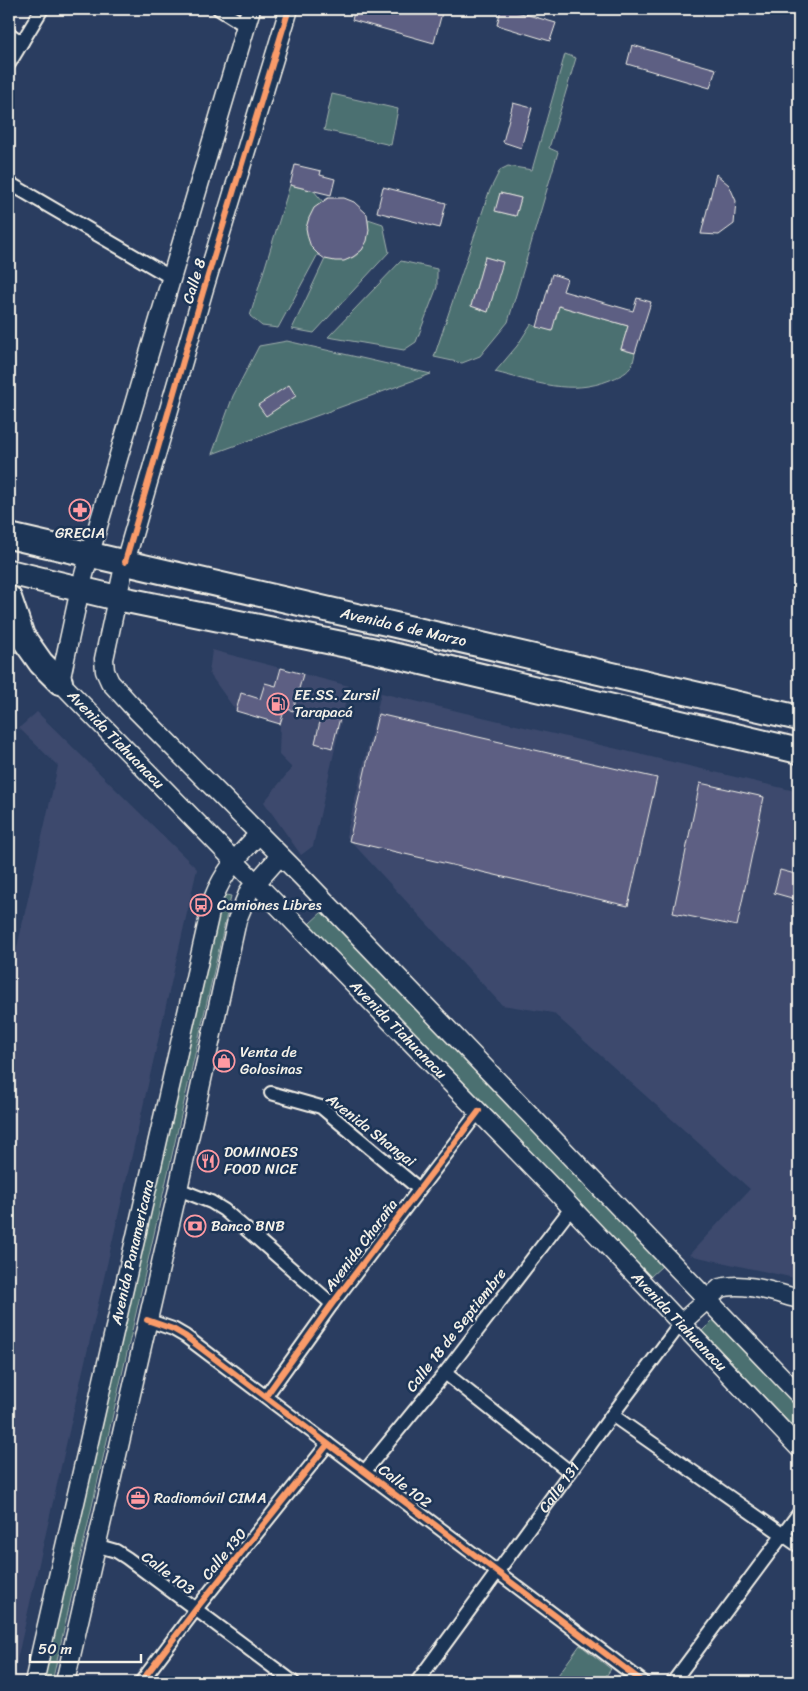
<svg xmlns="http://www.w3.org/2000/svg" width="808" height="1691" font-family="Sriracha,sans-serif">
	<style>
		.built { fill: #3d4a6d }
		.green { fill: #4b6f71; stroke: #a0b0ac; fill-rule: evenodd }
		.building { fill: #5d5f83; stroke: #f4f1e8 }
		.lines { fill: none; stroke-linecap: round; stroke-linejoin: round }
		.street-casing { stroke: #f4f1e8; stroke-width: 16 }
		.secondary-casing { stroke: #f4f1e8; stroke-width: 21 }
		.highway-casing { stroke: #f4f1e8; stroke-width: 28 }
		.street { stroke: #1d3557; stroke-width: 12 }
		.secondary { stroke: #1d3557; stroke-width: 18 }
		.highway { stroke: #1d3557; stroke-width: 24 }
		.cycleway-casing { stroke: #1d3557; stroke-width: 9 }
		.cycleway { stroke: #fa9b69; stroke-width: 6 }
		.labels { text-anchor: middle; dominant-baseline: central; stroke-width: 5; stroke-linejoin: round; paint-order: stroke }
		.street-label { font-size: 15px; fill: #f4f1e8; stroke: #1d3557 }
		.poi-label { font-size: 15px; fill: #f4f1e8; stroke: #1d3557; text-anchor: start }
	</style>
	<rect width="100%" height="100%" fill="#2a3d60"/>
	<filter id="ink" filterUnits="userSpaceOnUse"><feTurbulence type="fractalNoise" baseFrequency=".02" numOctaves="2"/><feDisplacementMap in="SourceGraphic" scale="10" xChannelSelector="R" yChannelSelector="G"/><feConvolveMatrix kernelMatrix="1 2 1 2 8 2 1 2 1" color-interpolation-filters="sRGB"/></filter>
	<g filter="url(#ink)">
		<path class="built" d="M212 650 349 686 313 846 301 855 264 802 292 768 279 755 280 724 236 711 209 673Z
			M381 693 799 792V1279L689 1255 750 1189 553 1013 502 1005 346 836Z
			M37 712 197 869 12 1682H9V983L58 766 19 728Z"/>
		<path class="green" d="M565 54 576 58 549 148 558 152 508 322 480 356 462 363 434 357 489 192 500 170 508 166 532 170ZM500 193 521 198 516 216 496 211ZM485 257 502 262 488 312 471 306Z
			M332 94 398 109 391 145 324 130Z
			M290 185 314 191 323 202C304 217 301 235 318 254L278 328 262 326 250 316Z
			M368 219 383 224 389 252 314 333 292 329 325 259C332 259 339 261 345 260 365 256 370 237 368 219Z
			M401 261 437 269V287L416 342 404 350 328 337Z
			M559 306 628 326 621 349 635 353C634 358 633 365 630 368 626 374 617 377 610 380 570 396 535 382 495 372L517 346 531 324 537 327Z
			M287 341 431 374 212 454 233 396 259 346Z
			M221 894 231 896 52 1682H43Z
			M322 912 663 1265 650 1277 309 924Z
			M716 1317 799 1405V1433L702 1331Z
			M580 1645 611 1669 602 1682H553Z"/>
		<path class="building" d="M355 9H443L434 43 352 20Z
			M501 9H507L556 23 550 41 497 25Z
			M632 45 716 69 710 88 627 64Z
			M513 103 532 108 521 148 503 142Z
			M295 165 321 171 320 175 335 179 331 195 290 185Z
			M716 174 729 185 736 201 734 224 719 235 701 234Z
			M383 187 446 203 440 228 377 212Z
			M500 193 521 198 516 216 495 211Z
			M328 198H344L354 202 367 214 369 230 367 241 362 250 353 257 344 261H335L325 259 318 254 311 247 308 238 306 228 309 218 314 208Z
			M485 257 503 262 488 312 471 306Z
			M552 274 567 279 563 291 633 311 637 298 651 302 635 353 621 349 628 326 559 306 552 331 537 327Z
			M289 385 296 396 266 416 258 405Z
			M281 668 303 674 293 711 285 708 280 724 236 711 241 693 260 699 265 683 276 686Z
			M322 713 340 718 332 748 315 743Z
			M378 714 657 778 628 906 349 841Z
			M700 783 764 797 737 926 673 913Z
			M780 870 799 875V900L774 893Z"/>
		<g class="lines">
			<g class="street-casing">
				<g id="street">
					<path d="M219 9 246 26"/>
					<path d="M9 34 22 42"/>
					<path d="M9 64 42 9"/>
					<path d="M9 183 172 278"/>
					<path d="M271 1093 321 1107 419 1189"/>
					<path d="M178 1189 211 1202 224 1210 332 1304"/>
					<path d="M147 1320 173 1329 185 1336 643 1682"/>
					<path d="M445 1373 570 1472"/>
					<path d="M266 1396 332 1304 479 1111"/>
					<path d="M612 1415 799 1546"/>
					<path d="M365 1471 445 1373 572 1207"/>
					<path d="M95 1545 116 1551 127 1558 293 1682"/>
					<path d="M141 1682 196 1609 328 1444"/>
					<path id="s1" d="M417 1682 612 1415 681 1323"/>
					<path d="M673 1682 799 1513"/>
				</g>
			</g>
			<g class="secondary-casing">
				<g id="secondary">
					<path id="s2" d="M251 9 90 553 80 589 60 682 549 1184 799 1448"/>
					<path d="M289 9 203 292 125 562 104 659 105 671 110 682 130 704 302 877 799 1395"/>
					<path d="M681 1323 720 1288C744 1281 776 1293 799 1299"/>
					<path id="s3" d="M34 1682 213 899C224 871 238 856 259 834"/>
					<path d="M65 1682 178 1189 237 920 249 891 280 856"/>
				</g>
			</g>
			<g class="highway-casing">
				<g id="highway">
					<path id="s4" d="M9 536 799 718"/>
					<path d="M9 572 117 598 371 650 799 751"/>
					<path d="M9 598 22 636 41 663 60 682"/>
				</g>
			</g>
			<use href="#street" class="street"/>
			<use href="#secondary" class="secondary"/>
			<use href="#highway" class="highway"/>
			<g class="cycleway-casing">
				<path id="cycleway" d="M125 562 203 292 289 9
					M147 1320 173 1329 185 1336 643 1682
					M266 1396 332 1304 479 1111
					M141 1682 196 1609 328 1444"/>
			</g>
			<use href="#cycleway" class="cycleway"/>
		</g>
	</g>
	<defs>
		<g id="pharmacy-ring" transform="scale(1.125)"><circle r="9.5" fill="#1d3557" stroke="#ff9aa2" stroke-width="1.5"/><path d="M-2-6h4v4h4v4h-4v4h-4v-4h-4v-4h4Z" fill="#ff9aa2"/></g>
		<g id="fuel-ring" transform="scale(1.125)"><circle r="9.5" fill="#1d3557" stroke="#ff9aa2" stroke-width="1.5"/><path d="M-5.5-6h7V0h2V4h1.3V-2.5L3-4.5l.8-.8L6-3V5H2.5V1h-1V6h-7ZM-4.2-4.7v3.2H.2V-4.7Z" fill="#ff9aa2"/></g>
		<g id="bus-ring" transform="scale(1.125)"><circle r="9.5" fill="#1d3557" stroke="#ff9aa2" stroke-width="1.5"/><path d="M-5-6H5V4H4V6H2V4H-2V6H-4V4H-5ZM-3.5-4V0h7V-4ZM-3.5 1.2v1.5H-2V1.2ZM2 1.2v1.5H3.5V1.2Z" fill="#ff9aa2"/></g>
		<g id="shop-ring" transform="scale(1.125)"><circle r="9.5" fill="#1d3557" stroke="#ff9aa2" stroke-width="1.5"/><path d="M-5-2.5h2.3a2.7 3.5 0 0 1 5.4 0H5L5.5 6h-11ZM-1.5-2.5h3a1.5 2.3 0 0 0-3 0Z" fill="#ff9aa2"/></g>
		<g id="restaurant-ring" transform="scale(1.125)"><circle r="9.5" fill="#1d3557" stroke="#ff9aa2" stroke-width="1.5"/><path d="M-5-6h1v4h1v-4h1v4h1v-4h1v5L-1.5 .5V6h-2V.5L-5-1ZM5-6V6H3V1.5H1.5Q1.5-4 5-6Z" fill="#ff9aa2"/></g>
		<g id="bank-ring" transform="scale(1.125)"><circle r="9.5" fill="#1d3557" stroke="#ff9aa2" stroke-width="1.5"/><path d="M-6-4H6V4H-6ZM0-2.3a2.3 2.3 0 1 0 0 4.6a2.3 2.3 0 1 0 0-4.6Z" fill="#ff9aa2"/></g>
		<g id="office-ring" transform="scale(1.125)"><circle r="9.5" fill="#1d3557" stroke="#ff9aa2" stroke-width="1.5"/><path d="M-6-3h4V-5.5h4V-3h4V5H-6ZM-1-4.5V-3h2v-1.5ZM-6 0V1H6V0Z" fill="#ff9aa2"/></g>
	</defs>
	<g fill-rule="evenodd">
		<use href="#pharmacy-ring" x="80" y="510"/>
		<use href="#fuel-ring" x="278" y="704"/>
		<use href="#bus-ring" x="201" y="905"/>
		<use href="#shop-ring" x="224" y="1061"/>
		<use href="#restaurant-ring" x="208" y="1161"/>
		<use href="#bank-ring" x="195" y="1226"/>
		<use href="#office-ring" x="138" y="1498"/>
	</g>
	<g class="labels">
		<g class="street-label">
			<text transform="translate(194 281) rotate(-73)">Calle 8</text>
			<text stroke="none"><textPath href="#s4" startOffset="405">Avenida 6 de Marzo</textPath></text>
			<text stroke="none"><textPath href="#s2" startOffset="780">Avenida Tiahuanacu</textPath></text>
			<text stroke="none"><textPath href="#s2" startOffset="1185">Avenida Tiahuanacu</textPath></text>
			<text transform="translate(371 1130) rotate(38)">Avenida Shangai</text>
			<text transform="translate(361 1245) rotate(-53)">Avenida Charaña</text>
			<text stroke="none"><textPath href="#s3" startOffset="441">Avenida Panamericana</textPath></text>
			<text stroke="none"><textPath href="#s2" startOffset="1590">Avenida Tiahuanacu</textPath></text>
			<text transform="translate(456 1330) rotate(-52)">Calle 18 de Septiembre</text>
			<text transform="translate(405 1486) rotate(37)">Calle 102</text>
			<text stroke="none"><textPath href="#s1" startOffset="241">Calle 131</textPath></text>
			<text transform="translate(224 1554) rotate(-51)">Calle 130</text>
			<text transform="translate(168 1573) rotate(37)">Calle 103</text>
		</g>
		<g class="poi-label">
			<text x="80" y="533" text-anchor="middle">GRECIA</text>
			<text x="294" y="695">EE.SS. Zursil<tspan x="294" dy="17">Tarapacá</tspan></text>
			<text x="217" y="905">Camiones Libres</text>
			<text x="240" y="1052">Venta de<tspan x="240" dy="17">Golosinas</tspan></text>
			<text x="224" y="1152">DOMINOES<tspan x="224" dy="17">FOOD NICE</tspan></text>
			<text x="211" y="1226">Banco BNB</text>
			<text x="154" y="1498">Radiomóvil CIMA</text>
		</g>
	</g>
	<rect width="808" height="1691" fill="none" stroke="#1d3557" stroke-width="30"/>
	<rect x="15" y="15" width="778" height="1661" fill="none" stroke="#f4f1e8" stroke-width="2" filter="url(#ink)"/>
	<path d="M30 1654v8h111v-8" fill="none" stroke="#f4f1e8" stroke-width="2.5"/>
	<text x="38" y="1654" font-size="15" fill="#f4f1e8" stroke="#1d3557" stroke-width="4" paint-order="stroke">50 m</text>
</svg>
